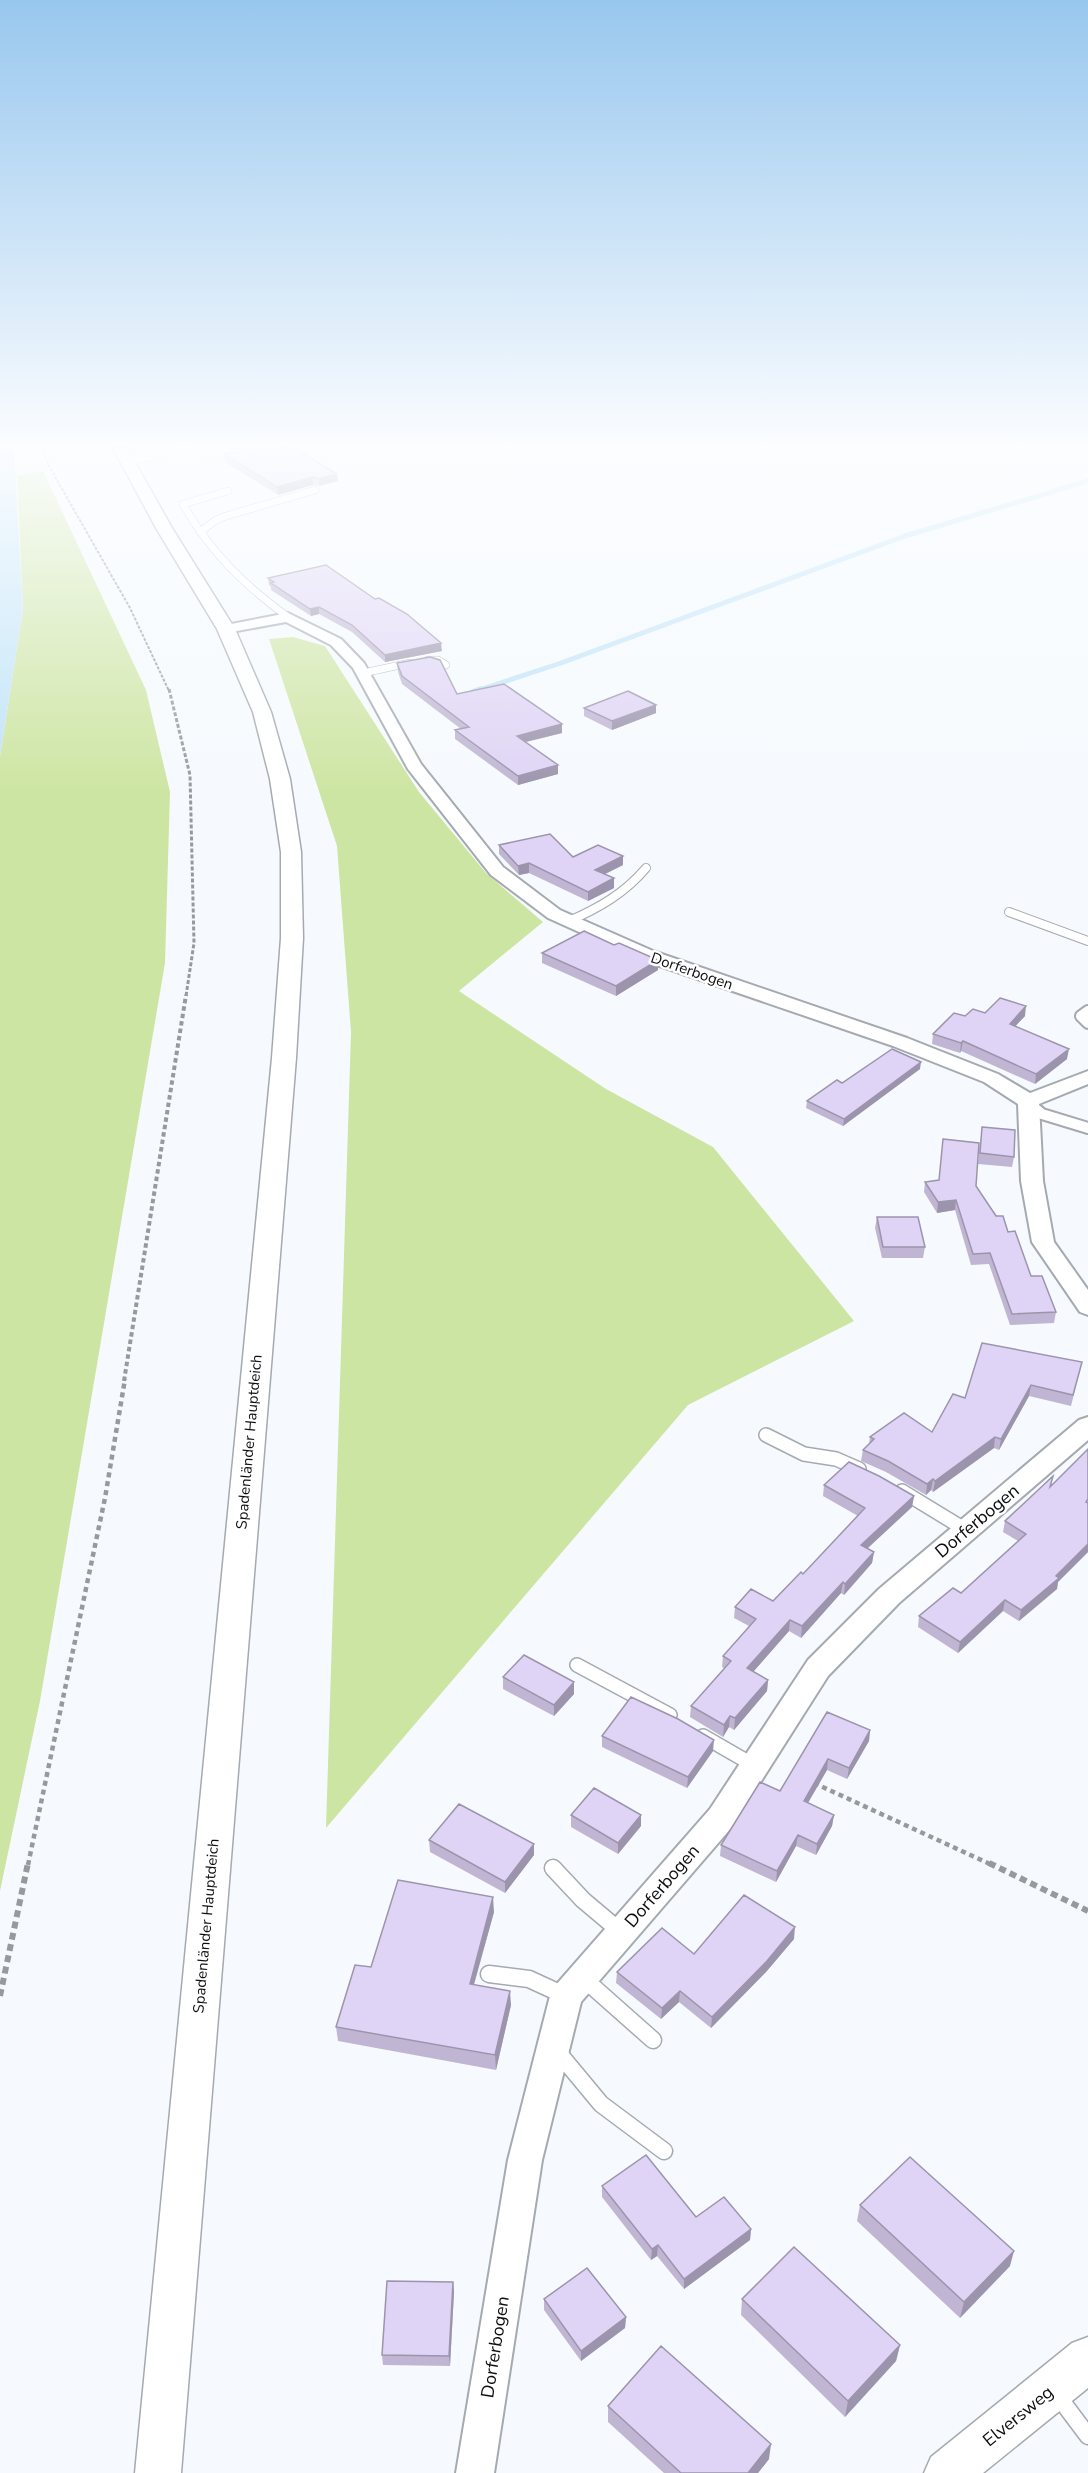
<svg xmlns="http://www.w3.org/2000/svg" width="1088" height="2473" font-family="'Nunito Sans',sans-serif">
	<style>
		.green { fill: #cde5a2 }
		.water { fill: #c0e3f8 }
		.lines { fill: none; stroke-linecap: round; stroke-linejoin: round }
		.stream-far1 { stroke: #c0e3f8; stroke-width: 5 }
		.stream { stroke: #c0e3f8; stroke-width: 6 }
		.service-far4-casing { stroke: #a4aab0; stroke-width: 8 }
		.service-far3-casing { stroke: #a4aab0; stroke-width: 10 }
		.service-far2-casing { stroke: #a4aab0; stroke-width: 14 }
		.service-far1-casing { stroke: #a4aab0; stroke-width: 16 }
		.service-casing { stroke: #a4aab0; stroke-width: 19 }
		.minor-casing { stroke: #a4aab0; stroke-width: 4 }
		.tertiary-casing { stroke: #a4aab0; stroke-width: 3 }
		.path-far4 { stroke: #979a9d; stroke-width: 2; stroke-dasharray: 3 1.5; stroke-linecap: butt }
		.path-far3 { stroke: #979a9d; stroke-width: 3; stroke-dasharray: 4 2; stroke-linecap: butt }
		.path-far2 { stroke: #979a9d; stroke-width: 4; stroke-dasharray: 4.5 3; stroke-linecap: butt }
		.path-far1 { stroke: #979a9d; stroke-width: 4.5; stroke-dasharray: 5 4; stroke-linecap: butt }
		.path { stroke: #979a9d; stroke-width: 6; stroke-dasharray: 7 4.5; stroke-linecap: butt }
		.service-far4 { stroke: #fff; stroke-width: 7 }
		.service-far3 { stroke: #fff; stroke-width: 8 }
		.service-far2 { stroke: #fff; stroke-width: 10 }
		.service-far1 { stroke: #fff; stroke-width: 13 }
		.service { stroke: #fff; stroke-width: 16 }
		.minor { fill: #fff; fill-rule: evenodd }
		.tertiary { fill: #fff; fill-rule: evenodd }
		.wall { fill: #c0b6d3 }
		.shaded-wall { fill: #9c94ac }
		.building { fill: #dfd4f5; stroke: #9c94ac; stroke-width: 1.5 }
		.labels { text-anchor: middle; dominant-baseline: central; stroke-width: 5; stroke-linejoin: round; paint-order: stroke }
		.street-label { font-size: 15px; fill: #0c0e10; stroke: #fff }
		.near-street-label { font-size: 18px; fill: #0c0e10; stroke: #fff }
	</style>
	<rect width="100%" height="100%" fill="#f6fafe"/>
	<path class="green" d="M43 471 146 690 170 792 165 963 40 1701 0 1891V756L23 609 17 476Z
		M293 637 325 646 419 792 486 873 543 922 459 991 606 1089 713 1147 854 1321 688 1405 326 1828 351 1032 337 846 269 639Z"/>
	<path class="water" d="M0 448H14L23 609 0 756Z"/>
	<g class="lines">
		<path class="stream-far1" d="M476 691 561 663 905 536 1088 481"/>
		<path class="stream" d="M473 692 481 689"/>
		<g class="service-far4-casing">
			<path id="service-far4" d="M186 449 230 457 238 456
				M127 462 185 448
				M228 491 183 504C210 552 244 585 288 617
				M200 532 216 520 226 516 315 490
				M428 660H438L446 665
				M363 673 410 663"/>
		</g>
		<g class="service-far3-casing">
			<path id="service-far3" d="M1009 912 1088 941
				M569 921C599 908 625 893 646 868"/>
		</g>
		<g class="service-far2-casing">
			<path id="service-far2" d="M1088 1011 1081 1016 1088 1023
				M1030 1104 1042 1114 1088 1128"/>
		</g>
		<g class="service-far1-casing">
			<path id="service-far1" d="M766 1435 804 1454 836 1459 859 1469
				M902 1491 966 1530
				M577 1665 670 1715
				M703 1736 755 1766"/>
		</g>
		<g class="service-casing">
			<path id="service" d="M553 1868 583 1900 621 1932
				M489 1974 529 1979 566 1996
				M583 1978 653 2040
				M557 2051 601 2104 664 2151
				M1058 2396 1088 2436"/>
		</g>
		<g class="minor-casing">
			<path id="minor" d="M288 613 341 639 364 663 421 764 503 867 560 910 653 951 907 1038 998 1074 1030 1093 1088 1071V1084L1039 1104 1043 1181 1054 1242 1088 1290V1315L1080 1312 1032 1242 1021 1181 1018 1104 984 1082 893 1046 639 959 548 918 491 875 408 769 353 668 331 645 286 622 226 633 219 629 226 625Z
				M1088 1417V1440L899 1603 828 1676 732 1827 581 2002 542 2160 494 2473H456L508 2160 550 1996 555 1986 710 1809 808 1660 879 1589 1079 1420Z"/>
		</g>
		<g class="tertiary-casing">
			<path id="tertiary" d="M113 448H127L172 528 235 629 271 712 290 779 301 852 303 938 296 1058 181 2473H135L272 1058 281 938V852L270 779 253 712 217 629 156 528Z
				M1088 2337V2388L983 2473H924L931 2457 1072 2343Z"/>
		</g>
		<path class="path-far4" d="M42 448 49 466 130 608 169 691"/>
		<path class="path-far3" d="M169 689 190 775 194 943 186 996"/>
		<path class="path-far2" d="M124 1381 186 995"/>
		<path class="path-far1" d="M814 1783 992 1865
			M28 1865 105 1498 125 1379"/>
		<path class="path" d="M989 1863 1088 1911
			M0 1996 28 1863"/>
		<use href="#service-far4" class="service-far4"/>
		<use href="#service-far3" class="service-far3"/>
		<use href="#service-far2" class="service-far2"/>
		<use href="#service-far1" class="service-far1"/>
		<use href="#service" class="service"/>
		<use href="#minor" class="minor"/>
		<use href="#tertiary" class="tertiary"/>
	</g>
	<path class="wall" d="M224 454 337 474 338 481 319 486 313 485 278 495 225 462Z
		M268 578 442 651 385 662 352 632 319 614 311 616 271 590V587L269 585Z
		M397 663 457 694 562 724V733L526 742 558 774 518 785 455 739V730L461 729 402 684 398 672Z
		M584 708 656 713 612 730 584 716Z
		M499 845 573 857 623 856V865L605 874 614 888 588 901 529 873 519 875 499 854Z
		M542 953 658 970 616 996 542 963Z
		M985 1013 1025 1016 1015 1026 1067 1059 1035 1084 961 1051 960 1053 932 1044 933 1034 965 1016Z
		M920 1069 843 1126 806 1108 807 1101 842 1083Z
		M982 1127 1014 1157 1012 1167 978 1164Z
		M925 1182 976 1186 1008 1232 1031 1276 1056 1312 1054 1323 1010 1325 989 1264 971 1265 955 1210 937 1213 924 1192Z
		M877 1217 925 1247 923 1258H882L875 1228Z
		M1082 1362 1071 1406 1029 1396 999 1450 994 1448 933 1492 931 1490 926 1495 886 1472 861 1461 863 1450 869 1444 870 1437 932 1432 965 1398Z
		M1088 1449V1552L1058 1582 1057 1589 1019 1621 1003 1611 958 1653 918 1627 919 1616 961 1593 1018 1541 1003 1532 1005 1521 1051 1486Z
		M824 1485 914 1496 912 1507 867 1549 874 1552 872 1563 844 1595 841 1593 801 1638 789 1631 753 1672 768 1680 767 1691 734 1730 729 1727 723 1737 690 1717 691 1706 724 1668 722 1667 723 1656 749 1626 734 1618 735 1607 773 1601 803 1574 858 1516 823 1496Z
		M503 1677 574 1682V1694L554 1716 503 1689Z
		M870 1730 869 1741 847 1779 827 1770 808 1803 834 1815 832 1826 816 1855 796 1846 776 1882 720 1856 721 1845 780 1791Z
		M602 1736 713 1751 687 1788 602 1747Z
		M571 1815 641 1826 618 1854 571 1827Z
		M429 1840 534 1855 505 1893 430 1852Z
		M494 1912 474 1985 511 2005 496 2070 338 2041 336 2027 371 1967Z
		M794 1939 766 1972 711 2028 679 2002 661 2019 616 1983 617 1972 694 1954Z
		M602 2186 696 2217 751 2229 750 2240 684 2289 657 2256 651 2260 602 2197Z
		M860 2205 1010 2266 960 2318 857 2221Z
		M453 2282 454 2292 450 2366 383 2365 382 2355Z
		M544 2299 626 2317 625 2328 581 2361 544 2310Z
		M742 2299 900 2345 896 2361 845 2417 741 2315Z
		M608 2406 769 2459 758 2473H664L608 2422Z"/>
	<path class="shaded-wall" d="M230 448H254L230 451Z
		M337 474 338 481 319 486V479Z
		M313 477V485L278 495 277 487Z
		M319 607V614L311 616 310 609Z
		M441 643 442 651 385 662V655Z
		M656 705V713L612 730V721Z
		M562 724V733L517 744V736Z
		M558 765V774L518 785V776Z
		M623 856V865L595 879V870Z
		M529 863V873L519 875 518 866Z
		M614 878V888L588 901V892Z
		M658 960V970L616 996V986Z
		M1026 1006 1025 1016 1008 1034 1010 1024Z
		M963 1041 961 1051 960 1053 961 1043Z
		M1069 1049 1067 1059 1035 1084 1036 1074Z
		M921 1062 920 1069 843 1126 844 1119Z
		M956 1200 955 1210 937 1213 938 1202Z
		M1031 1385 1029 1396 999 1450 1001 1439Z
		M995 1437 994 1448 933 1492 935 1481Z
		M933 1479 931 1490 926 1495 927 1484Z
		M914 1496 912 1507 859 1556 861 1545Z
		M1088 1544V1552L1058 1582 1057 1589 1019 1621 1021 1610Z
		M874 1552 872 1563 844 1595 845 1584Z
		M843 1582 841 1593 801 1638 802 1626Z
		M1005 1600 1003 1611 958 1653 960 1642Z
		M790 1620 789 1631 747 1679V1668Z
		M768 1680 767 1691 734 1730 735 1718Z
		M574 1682V1694L554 1716V1705Z
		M730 1716 729 1727 723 1737 724 1725Z
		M870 1730 869 1741 847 1779 849 1768Z
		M714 1740 713 1751 687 1788 688 1777Z
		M828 1759 827 1770 802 1813 804 1801Z
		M641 1815V1826L618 1854V1843Z
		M834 1815 832 1826 816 1855 817 1844Z
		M798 1835 796 1846 776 1882 777 1871Z
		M534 1844V1855L505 1893V1882Z
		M493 1897 494 1912 470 1998V1984Z
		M795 1927 794 1939 766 1972 711 2028 712 2017Z
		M510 1991 511 2005 496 2070 495 2055Z
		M680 1991 679 2002 661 2019 662 2008Z
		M751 2229 750 2240 684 2289V2279Z
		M658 2245 657 2256 651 2260 652 2249Z
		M1014 2251 1010 2266 960 2318 964 2302Z
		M453 2282 454 2292 450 2366 449 2356Z
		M626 2317 625 2328 581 2361V2351Z
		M900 2345 896 2361 845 2417 848 2401Z
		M771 2444 769 2459 758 2473H748Z"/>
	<path class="building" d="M279 448H294L337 474 319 479 313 477 277 487 224 454Z
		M326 565 375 599 379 598 407 614 441 643 385 655 352 625 319 607 310 609 271 583 274 582 268 578Z
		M430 657 440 660 457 694 504 684 562 724 517 736 558 765 518 776 455 730 469 727 402 676 397 663Z
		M628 691 656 705 612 721 584 708Z
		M550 834 573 857 598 845 623 856 595 870 614 878 588 892 529 863 518 866 499 845Z
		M584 931 614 945 619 943 658 960 616 986 542 953Z
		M1000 998 1026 1006 1010 1024 1069 1049 1036 1074 963 1041 961 1043 933 1034 954 1013 965 1016 973 1009 985 1013Z
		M892 1049 921 1062 844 1119 807 1101 837 1080 842 1083Z
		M982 1127 1015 1130 1014 1157 980 1153Z
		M943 1139 979 1143 976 1186 996 1216H1003L1008 1232 1015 1231 1031 1276H1042L1056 1312 1012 1314 990 1253 973 1254 956 1200 938 1202 925 1182 939 1180Z
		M877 1217H918L925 1247H883Z
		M982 1343 1082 1362 1073 1395 1031 1385 1001 1439 995 1437 935 1481 933 1479 927 1484 888 1461 863 1450 874 1439 870 1437 904 1413 932 1432 953 1394 965 1398Z
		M1088 1449V1499L1086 1502 1088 1503V1544L1056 1576 1059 1578 1021 1610 1005 1600 960 1642 919 1616 953 1588 961 1593 1026 1534 1005 1521 1053 1476 1050 1487Z
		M849 1462 879 1476 914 1496 861 1545 874 1552 845 1584 843 1582 802 1626 790 1620 747 1668 768 1680 735 1718 730 1716 724 1725 691 1706 731 1661 723 1656 756 1619 735 1607 751 1589 773 1601 801 1572 803 1574 865 1508 824 1485Z
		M524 1655 574 1682 554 1705 503 1677Z
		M631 1697 678 1719 714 1740 688 1777 602 1736Z
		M827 1712 870 1730 849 1768 828 1759 804 1801 834 1815 817 1844 798 1835 777 1871 721 1845 760 1782 780 1791Z
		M594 1788 641 1815 618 1843 571 1815Z
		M459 1804 534 1844 505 1882 429 1840Z
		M398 1880 493 1897 470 1984 510 1991 495 2055 336 2027 355 1965 371 1967Z
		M744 1895 795 1927 767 1961 712 2017 680 1991 662 2008 617 1972 662 1928 694 1954Z
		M646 2155 696 2217 724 2197 751 2229 684 2279 658 2245 652 2249 602 2186Z
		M910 2157 1014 2251 964 2302 860 2205Z
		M794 2247 900 2345 848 2401 742 2299Z
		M587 2268 626 2317 581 2351 544 2299Z
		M387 2281 453 2282 449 2356 382 2355Z
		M661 2346 771 2444 748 2473H681L608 2406Z"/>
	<linearGradient id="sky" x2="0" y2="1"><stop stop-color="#98c7ee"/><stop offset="0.56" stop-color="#fbfdff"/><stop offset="1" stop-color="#fbfdff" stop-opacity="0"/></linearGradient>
	<rect width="1088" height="794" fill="url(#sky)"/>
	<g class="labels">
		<g class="street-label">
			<text transform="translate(692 971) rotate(19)">Dorferbogen</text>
			<text transform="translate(249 1442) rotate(-85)">Spadenländer Hauptdeich</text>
			<text transform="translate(206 1926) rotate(-85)">Spadenländer Hauptdeich</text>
		</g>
		<g class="near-street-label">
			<text transform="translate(977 1521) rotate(-40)">Dorferbogen</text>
			<text transform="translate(662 1886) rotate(-49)">Dorferbogen</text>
			<text transform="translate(495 2347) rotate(-81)">Dorferbogen</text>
			<text transform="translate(1018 2416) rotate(-39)">Elversweg</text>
		</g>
	</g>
</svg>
